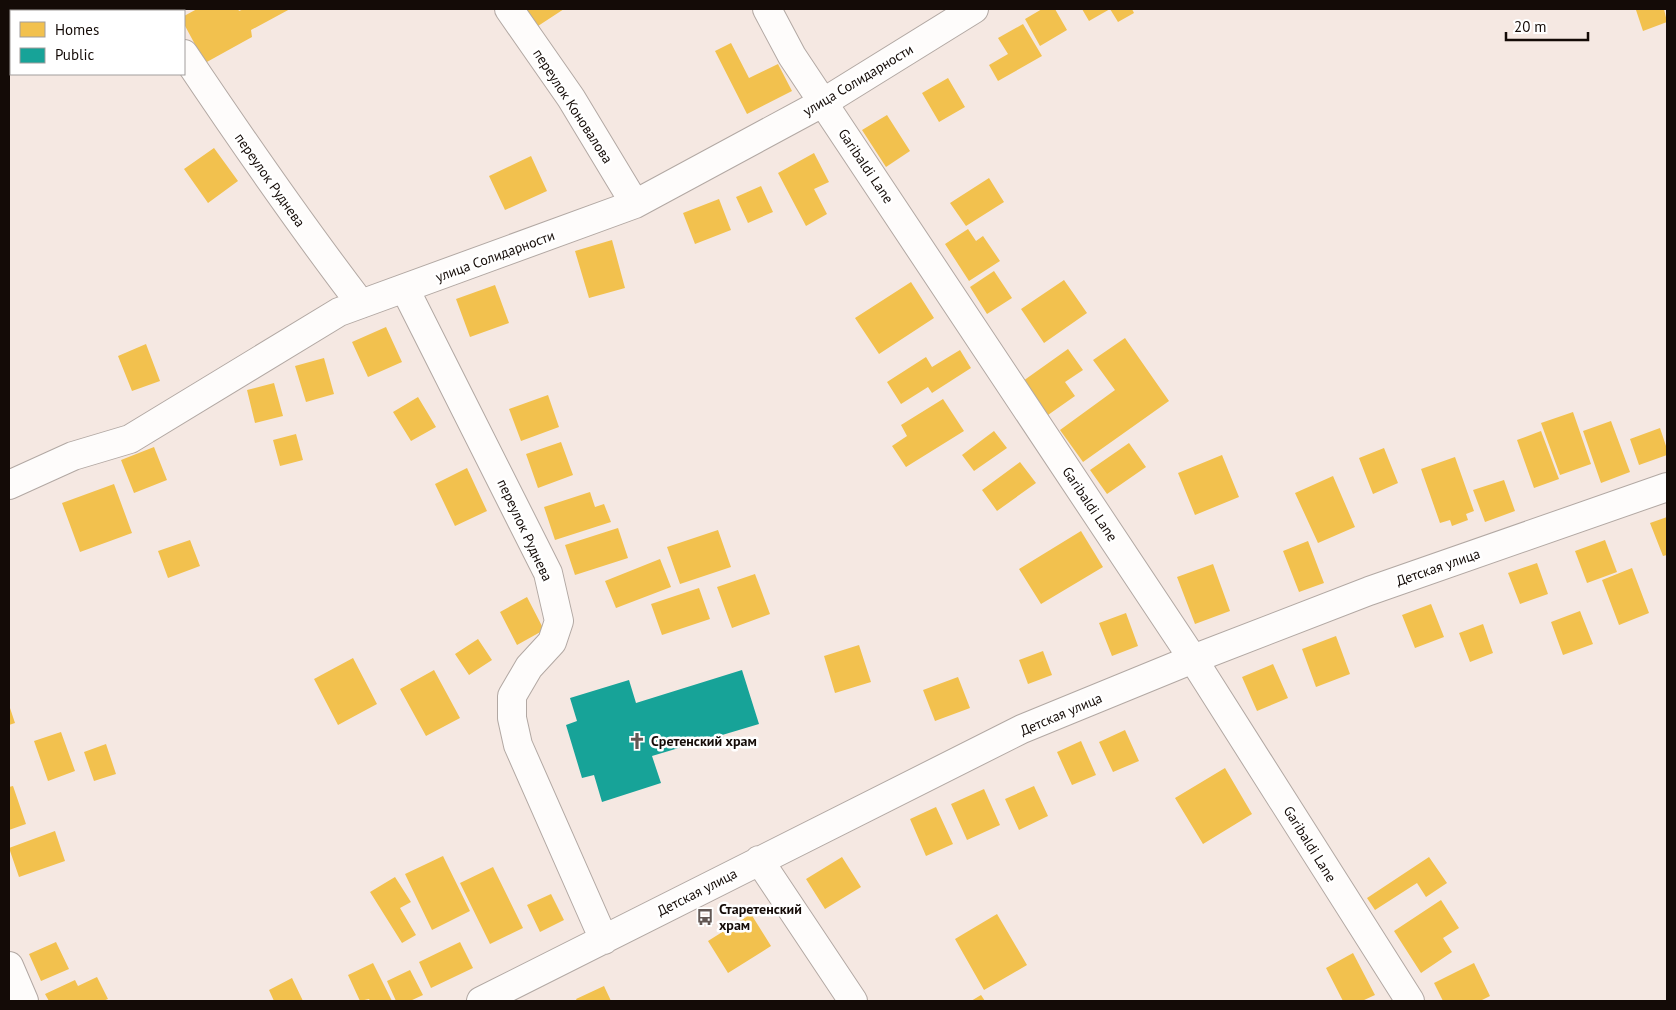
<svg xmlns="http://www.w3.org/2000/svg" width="1676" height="1010" font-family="'PT Sans',sans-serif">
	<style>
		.homes { fill: #f2c14e }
		.public { fill: #17a398 }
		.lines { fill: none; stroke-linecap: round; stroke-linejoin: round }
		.minor-casing { stroke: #b2a8a3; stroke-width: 30 }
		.minor { stroke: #fefcfb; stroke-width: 28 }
		.labels { text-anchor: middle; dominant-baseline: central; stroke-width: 5; stroke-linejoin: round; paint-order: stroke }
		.street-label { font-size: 14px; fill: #140b07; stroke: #fff }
		.poi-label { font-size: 14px; font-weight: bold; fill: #140b07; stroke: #fff; text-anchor: start }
	</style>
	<rect width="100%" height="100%" fill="#f5e8e2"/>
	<path class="homes" d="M197 9H238L239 11 244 9H290L251 30 252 37 205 63 184 24V16Z
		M526 9H564L538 26Z
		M1042 9H1055L1067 30 1040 46 1025 19Z
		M1082 9H1132L1134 13 1118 22 1110 9 1089 21Z
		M1640 9H1664L1667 22 1643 31 1636 10Z
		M1023 24 1042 56 998 81 989 65 1008 54 998 38Z
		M731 43 749 78 778 64 792 91 747 114 715 51Z
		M948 78 965 107 939 122 922 93Z
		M887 115 910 151 886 167 862 130Z
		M214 148 238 181 208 203 184 169Z
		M814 153 829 182 814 189 827 214 806 226 778 173Z
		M531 156 547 191 505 210 489 176Z
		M989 178 1004 202 966 226 950 203Z
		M761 186 773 212 748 223 736 197Z
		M719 199 731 230 695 244 683 213Z
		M968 229 976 241 983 236 1000 261 969 281 945 244Z
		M612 240 625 288 589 298 575 251Z
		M994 271 1012 298 987 314 970 287Z
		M1064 280 1087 313 1044 343 1021 309Z
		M911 282 934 318 879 354 855 318Z
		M495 285 509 323 470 337 456 299Z
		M386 327 402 362 368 377 352 342Z
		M1125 338 1169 401 1083 462 1060 430 1115 390 1093 360Z
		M146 344 160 381 132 391 118 356Z
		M1068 349 1083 370 1065 382 1075 396 1048 415 1023 381Z
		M960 350 971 368 932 393 928 387 901 404 887 382 926 357 932 367Z
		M324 358 334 394 306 402 295 366Z
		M274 383 283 416 255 423 247 390Z
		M548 395 559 427 521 441 509 409Z
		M418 397 436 427 411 441 393 412Z
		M943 399 964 431 906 467 892 446 907 436 901 425Z
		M1573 412 1591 464 1560 475 1541 423Z
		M1611 421 1630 472 1601 483 1583 431Z
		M1660 428 1667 449V455L1639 465 1630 439Z
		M994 431 1007 448 974 471 962 455Z
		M1541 431 1559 479 1534 488 1517 440Z
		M296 434 303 460 280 466 273 440Z
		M561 442 573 475 538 488 526 454Z
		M1129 443 1146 467 1107 494 1090 470Z
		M154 447 167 480 134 493 121 460Z
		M1384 448 1398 483 1373 494 1359 458Z
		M1222 455 1239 497 1195 515 1178 473Z
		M1455 457 1474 511 1466 514 1468 520 1452 526 1450 520 1440 523 1421 469Z
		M1020 462 1036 483 997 511 982 490Z
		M467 468 487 511 455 526 435 484Z
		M1333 476 1355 527 1318 543 1295 493Z
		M1504 480 1515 511 1485 522 1473 490Z
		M114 484 132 533 80 552 62 503Z
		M590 492 595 507 604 504 611 522 555 540 544 507Z
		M1667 517V555L1663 556 1650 523Z
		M618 528 628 558 575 575 565 545Z
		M718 530 731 567 680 584 667 547Z
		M1081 531 1103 567 1041 604 1019 569Z
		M190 540 200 566 168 578 158 551Z
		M1605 540 1617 572 1587 583 1575 551Z
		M1308 541 1324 583 1299 592 1283 551Z
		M660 559 671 587 616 608 605 581Z
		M1537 563 1548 594 1520 604 1508 573Z
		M1213 564 1230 611 1195 624 1177 577Z
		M1632 568 1649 613 1619 625 1602 580Z
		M755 574 770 614 732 628 717 587Z
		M699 588 710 619 662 635 651 604Z
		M527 597 544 630 517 645 500 612Z
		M1431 604 1444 637 1415 648 1402 615Z
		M1580 611 1593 644 1563 655 1551 622Z
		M1126 613 1138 646 1112 656 1099 623Z
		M1483 624 1493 653 1470 662 1459 633Z
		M1336 636 1350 674 1316 687 1302 649Z
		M478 639 492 660 469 675 455 654Z
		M859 645 871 682 835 693 824 656Z
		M1043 651 1052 675 1028 684 1019 660Z
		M353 658 377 704 338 725 314 679Z
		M1273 664 1288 698 1257 711 1242 677Z
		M434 670 460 718 426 736 400 689Z
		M958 677 970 708 935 721 923 690Z
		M9 705 15 723 9 725Z
		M1125 730 1139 761 1113 772 1099 742Z
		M61 732 75 771 48 781 34 741Z
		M1081 741 1096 775 1072 785 1057 752Z
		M106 744 116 774 94 781 84 752Z
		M1225 768 1252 814 1203 844 1175 798Z
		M13 786 26 824 9 830V787Z
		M1034 786 1048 816 1019 830 1005 799Z
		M984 789 1000 825 967 840 951 804Z
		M936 807 953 844 926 856 910 819Z
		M55 831 65 861 19 877 9 848Z
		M443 856 470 911 432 930 405 874Z
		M842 857 861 887 825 909 806 879Z
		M1429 857 1447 883 1426 897 1417 883 1375 910 1367 898Z
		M493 867 523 928 490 944 460 883Z
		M395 877 411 902 400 908 416 935 402 943 370 892Z
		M551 894 564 920 540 932 527 905Z
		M1441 900 1459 928 1443 938 1452 952 1421 973 1394 931Z
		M751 914 771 946 728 973 708 941Z
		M997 914 1027 965 984 990 955 939Z
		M56 942 69 969 41 981 29 954Z
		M460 942 473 968 431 988 419 962Z
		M1353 953 1375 995 1362 1001H1343L1326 968Z
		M373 963 392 1001H370L369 999 360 1001 348 975Z
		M1474 963 1490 996 1480 1001H1443L1434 983Z
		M410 970 423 995 410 1001H396L387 981Z
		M97 977 108 999 103 1001H49L45 994 75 980 78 986Z
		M292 978 303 1001H274L269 990Z
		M604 986 611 1001H577L576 999Z
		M981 995 985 1001H971Z"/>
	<path class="public" d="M742 670 759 724 652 756 661 783 602 802 594 775 582 778 566 725 577 721 570 698 629 680 636 703Z"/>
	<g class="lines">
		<g class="minor-casing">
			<path id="minor" d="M155 9 156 11
				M509 9 571 98 635 204
				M767 9 792 56 1193 659 1410 1001
				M184 54C241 139 299 223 361 304
				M405 289 548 573 559 621 552 642 529 667 512 696V718L518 745 604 940
				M9 485 73 456 130 439 339 312 635 204 824 102 974 9
				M759 860 853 1001
				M9 966 24 1001
				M481 1001 1022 729 1193 659 1369 591 1667 487"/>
		</g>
		<use href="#minor" class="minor"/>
	</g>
	<defs>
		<g id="church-bare" transform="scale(1.35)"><path d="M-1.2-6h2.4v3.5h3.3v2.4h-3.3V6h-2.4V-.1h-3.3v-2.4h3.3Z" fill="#635854" stroke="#fff" stroke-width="2.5" paint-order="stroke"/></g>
		<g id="bus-bare" transform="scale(1.35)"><path d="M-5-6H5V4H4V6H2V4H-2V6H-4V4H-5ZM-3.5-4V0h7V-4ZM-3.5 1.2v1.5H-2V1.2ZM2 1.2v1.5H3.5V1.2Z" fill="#635854" stroke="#fff" stroke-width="2.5" paint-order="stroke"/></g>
	</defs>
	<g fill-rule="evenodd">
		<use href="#church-bare" x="637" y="741"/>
		<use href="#bus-bare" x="705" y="917"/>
	</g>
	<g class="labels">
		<g class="street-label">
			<text transform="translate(858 80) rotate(-31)">улица Солидарности</text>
			<text transform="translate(573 106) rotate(57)">переулок Коновалова</text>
			<text transform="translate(866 166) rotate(56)">Garibaldi Lane</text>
			<text transform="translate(270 180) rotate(55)">переулок Руднева</text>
			<text transform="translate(495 256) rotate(-20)">улица Солидарности</text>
			<text transform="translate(1090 504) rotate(56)">Garibaldi Lane</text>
			<text transform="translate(525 530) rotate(65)">переулок Руднева</text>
			<text transform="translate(1438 567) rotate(-19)">Детская улица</text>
			<text transform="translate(1061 714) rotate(-23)">Детская улица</text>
			<text transform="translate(1310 844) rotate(58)">Garibaldi Lane</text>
			<text transform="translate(697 892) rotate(-27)">Детская улица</text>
		</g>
		<g class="poi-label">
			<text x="651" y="741">Сретенский храм</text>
			<text x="719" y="909">Старетенский<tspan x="719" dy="16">храм</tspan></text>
		</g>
	</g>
	<rect width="1676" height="1010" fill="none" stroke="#140b07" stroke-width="20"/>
	<rect x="10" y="10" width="175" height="65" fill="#ffffff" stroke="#a19d9c"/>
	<rect x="20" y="22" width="25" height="15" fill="#f2c14e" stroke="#a19d9c"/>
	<text x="55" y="35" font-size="15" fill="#140b07">Homes</text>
	<rect x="20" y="48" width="25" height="15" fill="#17a398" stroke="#a19d9c"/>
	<text x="55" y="60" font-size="15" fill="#140b07">Public</text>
	<path d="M1506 32v8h82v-8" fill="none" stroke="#140b07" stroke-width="2.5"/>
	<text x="1514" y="32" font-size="15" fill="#140b07" stroke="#ffffff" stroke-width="4" paint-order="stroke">20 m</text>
</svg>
